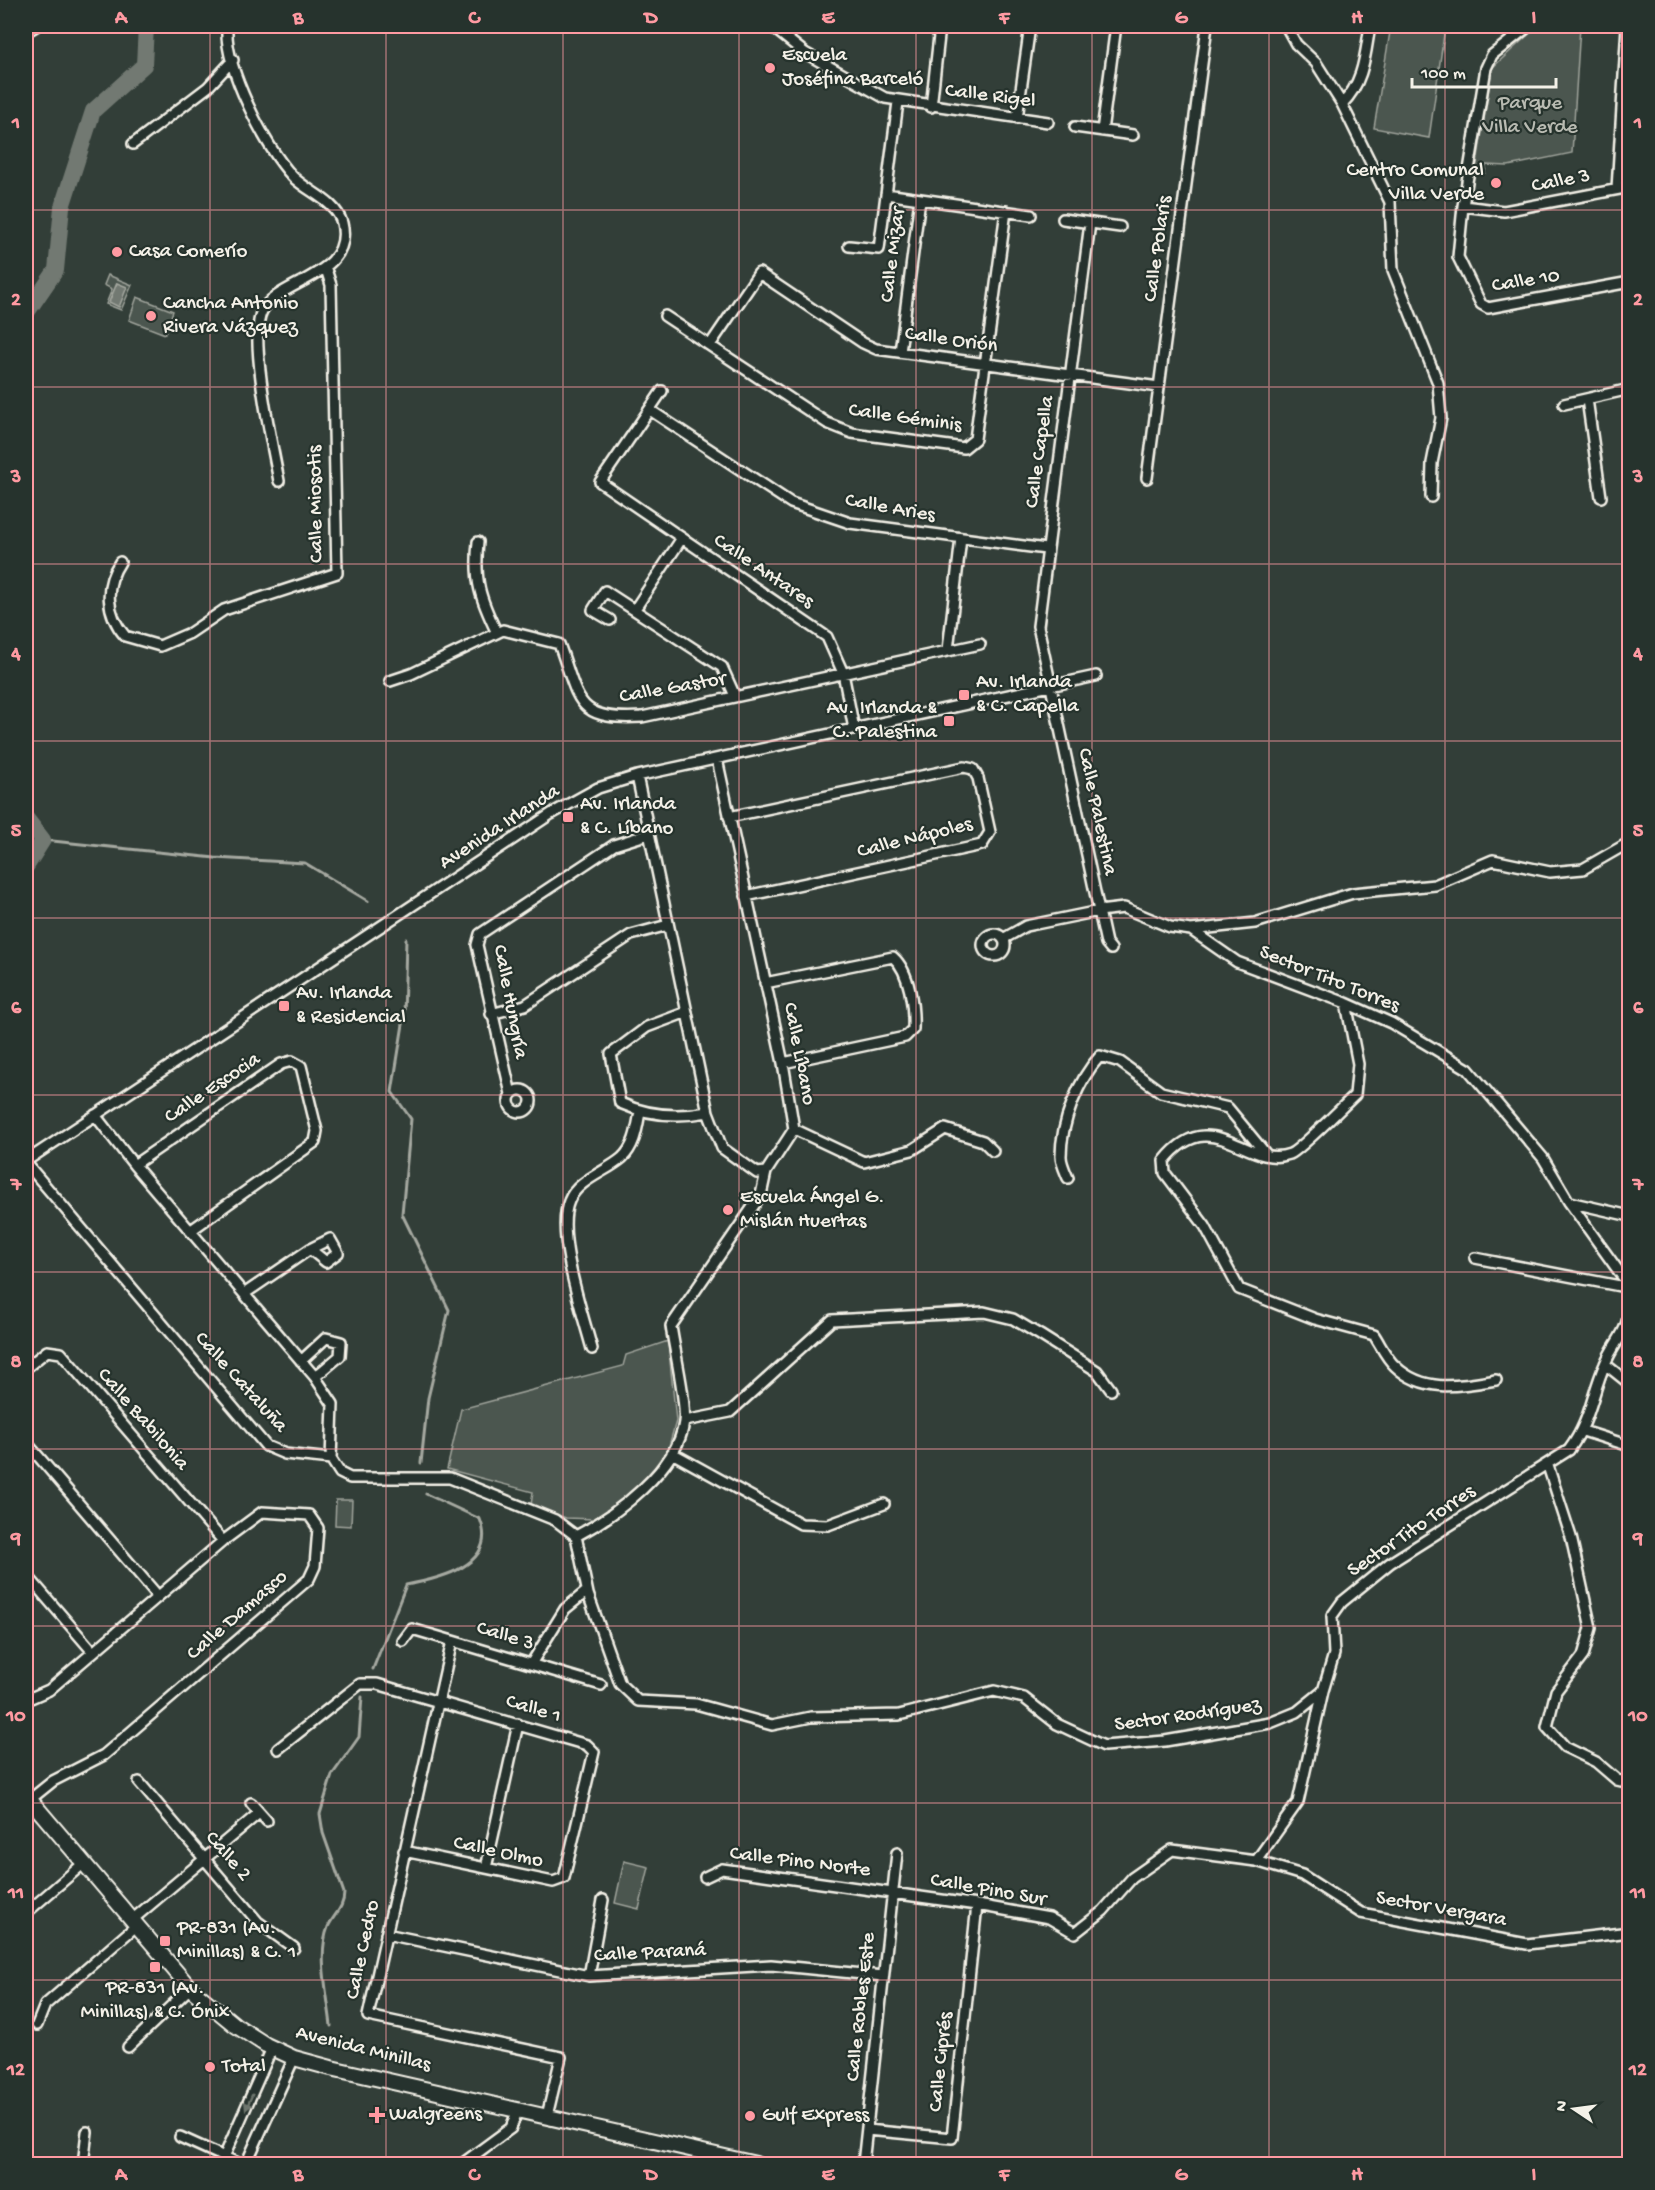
<svg xmlns="http://www.w3.org/2000/svg" width="1655" height="2190" font-family="'Gochi Hand',sans-serif">
	<style>
		.green { fill: #4c564f; stroke: #a0a49c; stroke-width: 1.5 }
		.water { fill: #727972; stroke: #a6a9a1; stroke-width: 1.5 }
		.lines { fill: none; stroke-linecap: round; stroke-linejoin: round }
		.stream { stroke: #a6a9a1; stroke-width: 3 }
		.river { stroke: #727972; stroke-width: 16 }
		.street-casing { stroke: #f4f1e8; stroke-width: 14 }
		.secondary-casing { stroke: #f4f1e8; stroke-width: 18 }
		.street { stroke: #26332d; stroke-width: 9 }
		.secondary { stroke: #26332d; stroke-width: 14 }
		.oneway { fill: #6e766e }
		.grid { fill: none; stroke: #ff9aa2; stroke-width: 1.5; stroke-opacity: 0.55 }
		.poi-dot { fill: #ff9aa2; stroke: #26332d; stroke-width: 2 }
		.labels { text-anchor: middle; dominant-baseline: central; stroke-width: 4.5; stroke-linejoin: round; paint-order: stroke }
		.poi-label { font-size: 21px; fill: #f4f1e8; stroke: #26332d; text-anchor: start }
		.street-label { font-size: 21px; fill: #f4f1e8; stroke: #26332d }
		.park-label { font-size: 21px; fill: #b9bbb2; stroke: #26332d }
		.neatline { fill: none; stroke: #ff9aa2; stroke-width: 2 }
		.grid-label { font-size: 20px; text-anchor: middle; font-weight: bold; fill: #ff9aa2 }
	</style>
	<rect width="100%" height="100%" fill="#323e38"/>
	<filter id="ink" filterUnits="userSpaceOnUse"><feTurbulence type="fractalNoise" baseFrequency=".0167" numOctaves="2"/><feDisplacementMap in="SourceGraphic" scale="12" xChannelSelector="R" yChannelSelector="G"/><feConvolveMatrix kernelMatrix="1 2 1 2 8 2 1 2 1" color-interpolation-filters="sRGB"/></filter>
	<g filter="url(#ink)">
		<path class="green" d="M1391 26H1454L1444 34 1429 138 1374 128Z
			M1538 26H1580L1572 153 1508 166 1486 165 1485 173 1476 170 1492 68Z
			M108 275 132 285 121 310 106 304 112 289 104 285Z
			M137 297 173 311 165 334 129 320Z
			M668 1341 676 1421 669 1446 645 1482 595 1519 566 1518 531 1505 533 1492 447 1469 461 1409 623 1366 626 1355Z
			M336 1500H352L351 1526 335 1525Z
			M624 1861 649 1867 639 1909 615 1903Z"/>
		<path class="water" d="M117 283 127 287 119 307 109 302Z"/>
		<g class="lines">
			<path class="stream" d="M43 840 215 858 305 863 368 901
				M406 939 404 1018 392 1092 411 1119 402 1214 449 1310 428 1398 421 1463
				M373 1669 406 1585C438 1579 499 1566 480 1519L426 1494
				M331 2026C328 1996 317 1955 328 1927 334 1914 344 1908 344 1893L323 1833 320 1814 332 1775 359 1737 362 1697"/>
			<path class="river" d="M26 314 56 270 62 207 93 111 144 65 146 26
				M26 818 43 840 26 867"/>
			<g class="street-casing">
				<path id="street" d="M227 26C224 68 265 146 293 177 308 192 336 201 342 223 355 276 277 281 262 311 248 336 273 449 279 481
					M771 26 805 53 885 98 1048 122
					M1286 26 1296 44 1316 63 1342 104 1390 202 1393 270 1438 383 1441 418 1432 463 1431 497
					M1529 26 1492 55 1486 68 1463 206 1458 257 1481 304 1488 308 1630 282
					M26 32 36 26
					M1342 104C1364 82 1365 55 1370 26
					M931 107 939 36 933 26
					M1017 118 1030 26
					M1075 127 1133 135
					M1102 131 1115 33 1111 26
					M133 144 208 87 233 60
					M1617 189 1627 26
					M886 194 1031 215
					M1463 206 1504 211 1630 187
					M1063 219 1120 227
					M1090 223 1038 626 1099 911 1106 943 1111 949
					M849 246 879 249 898 102
					M665 316 827 423 852 433 964 448 975 439 1006 211
					M710 345 759 273 863 343 876 349 1159 387
					M900 352 920 199
					M662 391 600 482 827 637 843 673 854 729
					M1587 399 1601 497
					M1564 404 1630 389
					M650 410 791 503 850 523 1046 549
					M1147 478 1207 26
					M478 542C474 581 480 598 497 633
					M120 562C104 586 106 614 125 636L160 646 190 633 224 610 337 573 331 285 326 269
					M635 609 682 538
					M610 620 593 610 605 591 722 667 735 696
					M948 650 961 538
					M390 681 411 674 503 630 559 644C580 700 574 721 642 717L980 644
					M637 776 708 1112 722 1148 757 1173 766 1172 794 1129 783 1063 717 759
					M729 817 964 767 973 769 978 778 990 832 982 845 746 896
					M1191 930 1237 962 1346 1003 1391 1023 1468 1069 1543 1158 1569 1202 1630 1287
					M983 945a11 11 0 1 1 22 0a11 11 0 1 1-22 0Z
					M1003 939 1026 926 1099 911 1124 908 1170 927 1191 930 1255 923 1353 893 1435 885 1493 860 1550 872 1583 869 1630 842
					M765 983 893 957C910 972 914 1007 913 1029L905 1037 783 1063
					M1346 1003 1358 1064 1355 1095C1344 1105 1299 1151 1290 1154 1246 1170 1212 1101 1164 1161L1165 1173 1205 1226 1239 1289 1315 1319 1374 1335C1380 1344 1386 1358 1395 1366 1424 1394 1461 1386 1496 1380
					M687 1012 647 1027 611 1054 620 1103C649 1116 677 1118 708 1112
					M491 1014 525 1005 631 935 668 925
					M509 1101a11 11 0 1 1 22 0a11 11 0 1 1-22 0Z
					M511 1094 477 945 480 934 614 845 649 834
					M95 1115 134 1165 315 1377 333 1404 331 1459
					M794 1129 864 1162 912 1150 945 1129 983 1141 993 1151
					M26 1161 551 814 598 788 637 776 1096 676
					M26 1163 266 1446 285 1454 331 1459
					M134 1165 281 1064 292 1061 301 1066 317 1131 315 1142 190 1231
					M1068 1178C1065 1171 1061 1163 1061 1156 1061 1123 1078 1080 1100 1056L1120 1062 1161 1092 1228 1108 1266 1154
					M1569 1202 1630 1216
					M1475 1258 1630 1288
					M244 1294 310 1249 330 1239 338 1253 326 1262 310 1249
					M592 1349C583 1315 555 1233 569 1201 577 1180 606 1172 622 1158 635 1146 637 1128 640 1112
					M301 1361 326 1338 341 1342 340 1356 315 1377
					M1605 1364 1630 1384
					M26 1368 47 1351 61 1353 223 1541
					M685 1421 730 1412 832 1320 984 1312 1013 1319 1040 1335 1097 1371 1111 1390
					M1583 1431 1630 1446
					M26 1442 158 1596
					M672 1453 801 1524 828 1525 884 1504
					M331 1459 340 1473 350 1478H450L555 1520 576 1536
					M1548 1466 1571 1537 1591 1628 1583 1656 1556 1691 1547 1727 1565 1747 1596 1762 1617 1780 1630 1783
					M576 1536 588 1594 620 1684 638 1701 696 1704 772 1725 811 1717 899 1715 994 1691 1024 1698 1057 1724 1104 1746 1165 1741 1270 1723 1297 1712 1323 1691
					M576 1536C615 1516 678 1469 684 1422 687 1403 674 1348 671 1326L761 1195 766 1172
					M26 1574 93 1652
					M403 1641 412 1629 601 1685
					M452 1641 368 2016 561 2057 547 2116
					M531 1664 565 1609 587 1591
					M26 1700 49 1690 223 1541 262 1512 309 1515 318 1528 315 1566 309 1579 104 1755 53 1781 27 1802
					M278 1749 360 1684H377L587 1745 594 1752 564 1878 553 1882 404 1851
					M139 1782 258 1922 294 1948
					M251 1803 267 1821
					M1256 1861 1298 1802 1323 1691 1334 1654 1332 1616 1342 1602 1390 1563 1569 1450C1591 1420 1591 1396 1605 1364 1617 1336 1629 1334 1630 1300
					M486 1868 518 1724
					M705 1877 722 1869 977 1905 1049 1918 1075 1933 1103 1911 1132 1878 1172 1850 1256 1861 1302 1875 1361 1913 1527 1944 1630 1932
					M26 1913 84 1863
					M132 1920 259 1813
					M386 1934 589 1976 771 1965 883 1976
					M589 1976 603 1900
					M37 2025 45 2005 136 1926
					M128 2047 190 1988
					M867 2130 952 2138 977 1905
					M180 2137 240 2164
					M83 2164 87 2132
					M221 2164 272 2048
					M246 2164 294 2058
					M462 2164 511 2128 518 2109
					M863 2164 897 1853"/>
			</g>
			<g class="secondary-casing">
				<path id="secondary" d="M26 1795 190 1988 235 2025 266 2045 294 2058 331 2068 756 2164"/>
			</g>
			<use href="#street" class="street"/>
			<use href="#secondary" class="secondary"/>
		</g>
		<defs><path id="oneway-solid" d="M-6-.8H1V-3.2L6.5 0L1 3.2V.8H-6Z" transform="scale(1.5)"/></defs>
		<use class="oneway" href="#oneway-solid" transform="translate(249 2102) rotate(114)"/>
	</g>
	<path class="grid" d="M210 26V2164M386 26V2164M563 26V2164M739 26V2164M916 26V2164M1092 26V2164M1269 26V2164M1445 26V2164M26 210H1630M26 387H1630M26 564H1630M26 741H1630M26 918H1630M26 1095H1630M26 1272H1630M26 1449H1630M26 1626H1630M26 1803H1630M26 1980H1630"/>
	<g class="poi-dot">
		<circle cx="770" cy="68" r="6"/>
		<circle cx="1496" cy="183" r="6"/>
		<circle cx="117" cy="252" r="6"/>
		<circle cx="151" cy="316" r="6"/>
		<rect x="958" y="689" width="12" height="12" rx="3"/>
		<rect x="943" y="715" width="12" height="12" rx="3"/>
		<rect x="562" y="811" width="12" height="12" rx="3"/>
		<rect x="278" y="1000" width="12" height="12" rx="3"/>
		<circle cx="728" cy="1210" r="6"/>
		<rect x="159" y="1935" width="12" height="12" rx="3"/>
		<rect x="149" y="1961" width="12" height="12" rx="3"/>
		<circle cx="210" cy="2067" r="6"/>
		<path d="M374 2106h6v6h6v6h-6v6h-6v-6h-6v-6h6z"/>
		<circle cx="750" cy="2116" r="6"/>
	</g>
	<g class="labels">
		<g class="poi-label">
			<text x="782" y="56">Escuela<tspan x="782" dy="24">Joséfina Barceló</tspan></text>
			<text x="1484" y="171" text-anchor="end">Centro Comunal<tspan x="1484" dy="24">Villa Verde</tspan></text>
			<text x="129" y="252">Casa Comerío</text>
			<text x="163" y="304">Cancha Antonio<tspan x="163" dy="24">Rivera Vázquez</tspan></text>
			<text x="976" y="683">Av. Irlanda<tspan x="976" dy="24">&amp; C. Capella</tspan></text>
			<text x="937" y="709" text-anchor="end">Av. Irlanda &amp;<tspan x="937" dy="24">C. Palestina</tspan></text>
			<text x="580" y="805">Av. Irlanda<tspan x="580" dy="24">&amp; C. Líbano</tspan></text>
			<text x="296" y="994">Av. Irlanda<tspan x="296" dy="24">&amp; Residencial</tspan></text>
			<text x="740" y="1198">Escuela Ángel G.<tspan x="740" dy="24">Mislán Huertas</tspan></text>
			<text x="177" y="1929">PR-831 (Av.<tspan x="177" dy="24">Minillas) &amp; C. 1</tspan></text>
			<text x="155" y="1989" text-anchor="middle">PR-831 (Av.<tspan x="155" dy="24">Minillas) &amp; C. Ónix</tspan></text>
			<text x="222" y="2067">Total</text>
			<text x="389" y="2115">Walgreens</text>
			<text x="762" y="2116">Gulf Express</text>
		</g>
		<g class="street-label">
			<text transform="translate(990 97) rotate(7)">Calle Rigel</text>
			<text transform="translate(1561 182) rotate(-11)">Calle 3</text>
			<text transform="translate(1159 249) rotate(-82)">Calle Polaris</text>
			<text transform="translate(894 255) rotate(-83)">Calle Mizar</text>
			<text transform="translate(1526 282) rotate(-9)">Calle 10</text>
			<text transform="translate(951 341) rotate(8)">Calle Orión</text>
			<text transform="translate(905 419) rotate(8)">Calle Géminis</text>
			<text transform="translate(1041 452) rotate(-82)">Calle Capella</text>
			<text transform="translate(317 504) rotate(-91)">Calle Miosotis</text>
			<text transform="translate(890 509) rotate(10)">Calle Aries</text>
			<text transform="translate(763 572) rotate(34)">Calle Antares</text>
			<text transform="translate(673 689) rotate(-10)">Calle Gastor</text>
			<text transform="translate(1096 812) rotate(78)">Calle Palestina</text>
			<text transform="translate(500 828) rotate(-33)">Avenida Irlanda</text>
			<text transform="translate(915 839) rotate(-14)">Calle Nápoles</text>
			<text transform="translate(1329 980) rotate(22)">Sector Tito Torres</text>
			<text transform="translate(509 1002) rotate(79)">Calle Hungría</text>
			<text transform="translate(798 1054) rotate(79)">Calle Líbano</text>
			<text transform="translate(213 1089) rotate(-34)">Calle Escocia</text>
			<text transform="translate(240 1383) rotate(48)">Calle Cataluña</text>
			<text transform="translate(142 1420) rotate(49)">Calle Babilonia</text>
			<text transform="translate(1412 1532) rotate(-34)">Sector Tito Torres</text>
			<text transform="translate(238 1616) rotate(-41)">Calle Damasco</text>
			<text transform="translate(505 1637) rotate(17)">Calle 3</text>
			<text transform="translate(533 1710) rotate(17)">Calle 1</text>
			<text transform="translate(1188 1716) rotate(-8)">Sector Rodríguez</text>
			<text transform="translate(498 1853) rotate(12)">Calle Olmo</text>
			<text transform="translate(227 1857) rotate(49)">Calle 2</text>
			<text transform="translate(800 1863) rotate(7)">Calle Pino Norte</text>
			<text transform="translate(988 1891) rotate(10)">Calle Pino Sur</text>
			<text transform="translate(1441 1910) rotate(10)">Sector Vergara</text>
			<text transform="translate(364 1950) rotate(-78)">Calle Cedro</text>
			<text transform="translate(650 1954) rotate(-3)">Calle Paraná</text>
			<text transform="translate(862 2007) rotate(-84)">Calle Robles Este</text>
			<text transform="translate(363 2050) rotate(14)">Avenida Minillas</text>
			<text transform="translate(942 2062) rotate(-84)">Calle Ciprés</text>
		</g>
		<g class="park-label">
			<text x="1530" y="104">Parque<tspan x="1530" dy="24">Villa Verde</tspan></text>
		</g>
	</g>
	<rect width="1655" height="2190" fill="none" stroke="#26332d" stroke-width="66"/>
	<g transform="translate(1574 2109) rotate(283)" stroke="#26332d" stroke-width="4.5" paint-order="stroke">
	<path d="M0-4.5L10 22L0 15L-10 22Z" fill="#f4f1e8"/>
	<text y="-9" font-size="16" font-weight="bold" text-anchor="middle" fill="#f4f1e8">N</text>
	</g>
	<path d="M1412 78v9h144v-9" fill="none" stroke="#f4f1e8" stroke-width="3"/>
	<text x="1421" y="78" font-size="18" fill="#f4f1e8" stroke="#26332d" stroke-width="4.5" paint-order="stroke">100 m</text>
	<rect x="33" y="33" width="1589" height="2124" class="neatline"/>
	<g class="grid-label">
		<text x="121" y="23">A</text>
		<text x="298" y="23">B</text>
		<text x="474" y="23">C</text>
		<text x="651" y="23">D</text>
		<text x="828" y="23">E</text>
		<text x="1004" y="23">F</text>
		<text x="1181" y="23">G</text>
		<text x="1357" y="23">H</text>
		<text x="1534" y="23">I</text>
		<text x="16" y="128">1</text>
		<text x="1638" y="128">1</text>
		<text x="16" y="305">2</text>
		<text x="1638" y="305">2</text>
		<text x="16" y="482">3</text>
		<text x="1638" y="482">3</text>
		<text x="16" y="659">4</text>
		<text x="1638" y="659">4</text>
		<text x="16" y="836">5</text>
		<text x="1638" y="836">5</text>
		<text x="16" y="1013">6</text>
		<text x="1638" y="1013">6</text>
		<text x="16" y="1190">7</text>
		<text x="1638" y="1190">7</text>
		<text x="16" y="1367">8</text>
		<text x="1638" y="1367">8</text>
		<text x="16" y="1544">9</text>
		<text x="1638" y="1544">9</text>
		<text x="16" y="1721">10</text>
		<text x="1638" y="1721">10</text>
		<text x="16" y="1898">11</text>
		<text x="1638" y="1898">11</text>
		<text x="16" y="2075">12</text>
		<text x="1638" y="2075">12</text>
		<text x="121" y="2180">A</text>
		<text x="298" y="2180">B</text>
		<text x="474" y="2180">C</text>
		<text x="651" y="2180">D</text>
		<text x="828" y="2180">E</text>
		<text x="1004" y="2180">F</text>
		<text x="1181" y="2180">G</text>
		<text x="1357" y="2180">H</text>
		<text x="1534" y="2180">I</text>
	</g>
</svg>
